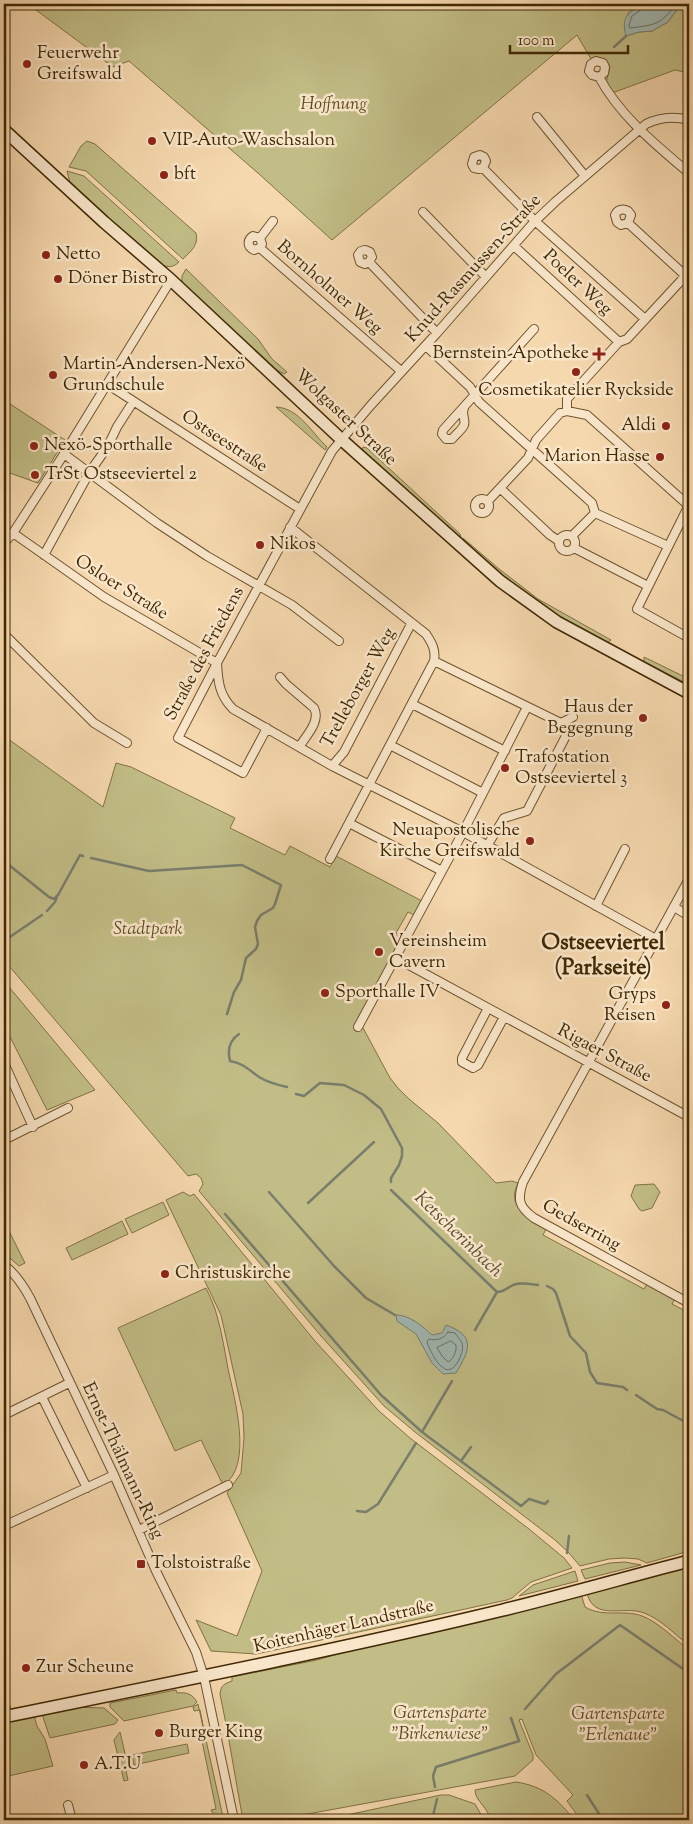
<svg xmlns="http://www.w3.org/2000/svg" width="693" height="1824" font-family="'Sorts Mill Goudy',serif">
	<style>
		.green { fill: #c2bd86; stroke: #807244 }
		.water { fill: #a0b8b4; stroke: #797e6d }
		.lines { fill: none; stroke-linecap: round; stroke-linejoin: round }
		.shore { stroke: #70705c; stroke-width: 1 }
		.stream { stroke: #797e6d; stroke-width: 2.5 }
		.street-casing { stroke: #6d542e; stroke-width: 10 }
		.secondary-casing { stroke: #3f2803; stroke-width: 14 }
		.street { stroke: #f9e6ca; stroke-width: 8 }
		.secondary { stroke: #f9e6ca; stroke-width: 11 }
		.poi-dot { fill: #8f2418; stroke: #f9e6ca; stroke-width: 2 }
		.labels { text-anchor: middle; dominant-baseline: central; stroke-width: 5; stroke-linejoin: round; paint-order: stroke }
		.poi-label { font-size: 18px; fill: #3f2803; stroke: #f9e6ca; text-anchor: start }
		.park-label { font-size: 18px; font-style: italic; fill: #604d24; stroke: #f9e6ca }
		.street-label { font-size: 18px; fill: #3f2803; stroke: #f9e6ca }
		.water-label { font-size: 19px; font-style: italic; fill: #574c2f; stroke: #f9e6ca }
		.district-label { font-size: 22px; font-weight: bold; fill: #3f2803; stroke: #f9e6ca }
	</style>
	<rect width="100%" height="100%" fill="#f6d8ae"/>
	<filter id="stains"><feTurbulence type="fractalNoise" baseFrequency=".004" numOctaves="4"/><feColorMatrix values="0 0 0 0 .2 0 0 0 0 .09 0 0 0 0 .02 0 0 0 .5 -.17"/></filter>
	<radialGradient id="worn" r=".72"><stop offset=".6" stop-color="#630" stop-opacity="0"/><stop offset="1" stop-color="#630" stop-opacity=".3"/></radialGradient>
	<path class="green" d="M28 4H642L628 13 626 36 639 32 652 31 668 22 681 4H689V73L675 70 612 93 606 83 610 67 604 60 596 57 591 59 577 35 332 240 259 174 129 61 113 67Z
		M87 141 95 144 196 233C199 245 191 251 183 259L86 171 69 167 81 146Z
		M67 171 84 176 179 262C172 269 165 267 158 263L75 189 70 183Z
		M186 269 258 339 272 359 287 372 284 374 265 363 182 283V276Z
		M4 400 65 440 38 483 4 471Z
		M276 407C299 408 312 433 327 447L325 450Z
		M363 447 367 448 460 534 461 537 457 538 362 450Z
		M463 538 498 568 538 599 611 640 607 643 551 613 510 585 462 541Z
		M644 657 689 679V683L684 682 644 662Z
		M4 736 103 807 116 763 131 767 235 818 230 828 285 855 290 846 330 867 336 856 422 901 414 915 408 912 396 933 403 937 354 1026H362L390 1078 398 1088 409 1099 438 1123 496 1183 512 1181 518 1183C506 1207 528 1218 546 1229L543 1235 644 1289 647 1284 675 1299 672 1304 689 1313V1551L647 1563 638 1559 625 1558 609 1559 580 1566 569 1553 555 1540 415 1432 384 1406 321 1336 199 1191 203 1184 201 1178 196 1174 188 1176 4 960Z
		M4 981 95 1090 47 1110 4 1025Z
		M654 1184 660 1192 652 1208 642 1211 639 1209 631 1196 635 1185Z
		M183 1192 190 1196 194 1194 315 1341 379 1411 410 1438 529 1529 564 1558 572 1568 531 1582 512 1598 507 1600 256 1654 211 1651 196 1620 237 1636 262 1571 227 1493 241 1473 244 1437 243 1414 221 1315 166 1200Z
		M163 1202 169 1215 132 1233 125 1219Z
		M4 1221 25 1263 19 1266 4 1253Z
		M122 1221 128 1234 72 1260 66 1248Z
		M206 1288C210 1297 215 1307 217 1316 222 1333 225 1352 228 1369 234 1397 254 1467 223 1485L201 1440 175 1451 118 1328Z
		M625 1562 641 1565 585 1579 581 1570 610 1563Z
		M689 1566V1645C675 1635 661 1619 644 1613 624 1605 594 1622 587 1593Z
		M575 1571 578 1581 519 1596 533 1585Z
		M581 1594 585 1607C604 1618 624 1609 642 1616 657 1621 676 1640 689 1650V1820H581L567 1801 573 1795 536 1755 522 1719 519 1720 533 1755V1760L515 1776 275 1820H243C235 1778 229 1736 220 1694 221 1685 224 1684 232 1681V1677L317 1660 361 1647Z
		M176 1690 177 1693C187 1692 192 1694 197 1702L193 1706 124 1721 110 1707V1703Z
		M198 1704 223 1817 219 1818 214 1815 211 1810 216 1809 202 1741 206 1740 200 1710 194 1711 193 1707Z
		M73 1707 104 1708 118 1720 115 1724 50 1738 42 1714Z
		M34 1715 37 1726 45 1739 53 1766 4 1777V1722Z
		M120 1732 128 1766 125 1767 128 1780 124 1781 114 1740Z
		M187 1744 189 1753 134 1765 132 1755Z
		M516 1782C543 1786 558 1799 574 1820H490C489 1808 475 1801 475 1790Z
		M441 1795H449L475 1804 484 1820H323Z"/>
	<path class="water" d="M642 4H681L668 22 652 31 639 32 626 36C621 18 627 13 642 4Z
		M396 1315C410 1315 422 1326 432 1335L442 1333 446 1325C477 1336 469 1351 456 1373L443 1374 432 1363 416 1334 397 1321Z"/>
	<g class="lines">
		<path class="shore" d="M644 4 642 9 632 16 629 25 630 28C654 25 661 25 676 4
			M448 1332 455 1333C457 1336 461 1340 462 1343 465 1351 455 1374 445 1369 436 1364 430 1350 427 1342L429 1339C436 1341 444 1339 448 1332Z
			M451 1341 456 1345C457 1351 453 1360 448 1362L442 1356 437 1348Z"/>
		<path class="stream" d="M614 47 626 36
			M91 858 149 871 242 865 281 885 275 904 273 908 261 915 257 921 255 927 258 944 256 949 246 958 241 980 234 992 227 1014
			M4 861 49 897 54 899 58 895 80 855 83 856
			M47 911 55 902 57 896
			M4 941 42 915
			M239 1034C230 1040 227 1049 230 1061 243 1063 249 1070 259 1077 267 1082 278 1085 287 1087
			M296 1094 304 1096 320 1083 344 1085 364 1095 381 1109 402 1148V1156L399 1165 391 1178V1182
			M391 1190 497 1292C504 1292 507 1288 513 1285 521 1282 529 1284 538 1285
			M269 1192 334 1266 366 1298 395 1315
			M308 1203 374 1142
			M225 1214 381 1395 422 1432 521 1506 529 1499 545 1504 548 1501
			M547 1286 553 1289 556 1293 570 1336 586 1353 590 1372 597 1383 623 1387 627 1390
			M475 1330 497 1292
			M636 1395 657 1409 663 1410 689 1424
			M422 1432 452 1381
			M461 1461 471 1447
			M357 1511 366 1512 378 1504 416 1443
			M567 1553 569 1536
			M525 1709 556 1674 620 1625 689 1673
			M435 1787 433 1776 436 1767 519 1741 511 1718
			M587 1795 603 1820
			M432 1820 437 1799"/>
		<g class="street-casing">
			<path id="street" d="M599 77 592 75 589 71 591 64 596 61 603 63 605 67 604 73 599 77C620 116 656 145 689 173
				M537 117 585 176
				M483 168 479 169 474 168 472 164 474 157 480 155 484 157 486 161 483 168 535 221 645 319
				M423 212 486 277
				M628 223 621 225 617 222 615 215C617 210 622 208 628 211L631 215 628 223 688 278
				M260 238 273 221
				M514 246 619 342
				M260 248 254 250C247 247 247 240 253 236L260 238 262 244 260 248 401 371
				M369 262 365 264 360 262 358 255 361 251 365 250 370 252 372 257 369 262 437 333
				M426 346 470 387 479 402 592 503 595 513 668 546
				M107 384 300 509
				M464 408C461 415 466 419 464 425 462 430 455 435 452 439H446L442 434 443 430 534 329
				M567 411V399L619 342 627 339 689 272
				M64 454 157 523 207 556 292 605 339 641
				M500 488 550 535 559 541
				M475 506a7 7 0 1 1 14 0a7 7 0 1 1-14 0Z
				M488 501 528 458 536 440 560 413 567 411 587 415 689 506
				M689 505 637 609 689 638
				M290 527 426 634C432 643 436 650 434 661L330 859
				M13 533 104 597 217 663
				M559 543a8 8 0 1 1 16 0a8 8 0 1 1-16 0Z
				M572 536 595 513
				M4 543 13 533 64 454 171 280
				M574 548 648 586
				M44 555 89 473 108 446 117 427 133 402
				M4 634 94 723 127 743
				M434 661 561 723 573 717
				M217 663C218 681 219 695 233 709L332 766 463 832 656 939
				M280 677 286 684 314 708C321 721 306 736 299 747
				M412 704 505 751
				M267 728 243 773 178 738 217 663 332 451 371 405 437 333 535 221 555 202 646 124C660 117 674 116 689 120
				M390 745 483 793
				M332 766 344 752 411 624
				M349 823 442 871
				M487 846 504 818 527 811 569 730
				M689 879 523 1182C517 1200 519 1207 534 1218L689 1303
				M596 906 625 849
				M674 907 689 916
				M396 958 689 1117
				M488 1008 462 1058V1062L473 1068 478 1065 504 1017
				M358 1027 463 832 527 707
				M4 1063 33 1127
				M4 1140 68 1108
				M4 1265C16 1274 23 1285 30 1298L114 1475 156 1571 196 1652 204 1677 234 1820
				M42 1397 87 1488
				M4 1415 69 1383
				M4 1526 114 1475
				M139 1530 228 1485
				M4 1702 8 1716
				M68 1805 72 1820"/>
		</g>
		<g class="secondary-casing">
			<path id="secondary" d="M4 130 104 222 171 280 342 440 500 581 557 622 689 693
				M4 1717C170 1683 337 1650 503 1610 565 1595 627 1577 689 1561"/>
		</g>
		<use href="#street" class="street"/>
		<use href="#secondary" class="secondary"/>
	</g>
	<g class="poi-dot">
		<circle cx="27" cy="64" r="5"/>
		<circle cx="152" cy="141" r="5"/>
		<circle cx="164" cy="175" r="5"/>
		<circle cx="46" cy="255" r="5"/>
		<circle cx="58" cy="279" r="5"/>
		<path d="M596.5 346.5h5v5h5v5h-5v5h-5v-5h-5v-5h5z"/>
		<circle cx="576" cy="372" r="5"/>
		<circle cx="53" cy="375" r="5"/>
		<circle cx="666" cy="426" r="5"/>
		<circle cx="34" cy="446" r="5"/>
		<circle cx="660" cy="457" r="5"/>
		<circle cx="35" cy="475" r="5"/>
		<circle cx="260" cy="545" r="5"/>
		<circle cx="643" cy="718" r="5"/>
		<circle cx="505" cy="768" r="5"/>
		<circle cx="530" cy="841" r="5"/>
		<circle cx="379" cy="952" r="5"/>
		<circle cx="325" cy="993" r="5"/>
		<circle cx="666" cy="1005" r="5"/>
		<circle cx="165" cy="1274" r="5"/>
		<rect x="136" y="1559" width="10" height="10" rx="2.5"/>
		<circle cx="26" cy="1668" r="5"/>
		<circle cx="159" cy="1733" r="5"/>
		<circle cx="84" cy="1765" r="5"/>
	</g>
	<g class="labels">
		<g class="poi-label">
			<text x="37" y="54">Feuerwehr<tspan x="37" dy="21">Greifswald</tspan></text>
			<text x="162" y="141">VIP-Auto-Waschsalon</text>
			<text x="174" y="175">bft</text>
			<text x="56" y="255">Netto</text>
			<text x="68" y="279">Döner Bistro</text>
			<text x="589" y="354" text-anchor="end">Bernstein-Apotheke</text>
			<text x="63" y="365">Martin-Andersen-Nexö<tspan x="63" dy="21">Grundschule</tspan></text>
			<text x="576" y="391" text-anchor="middle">Cosmetikatelier Ryckside</text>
			<text x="656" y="426" text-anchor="end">Aldi</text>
			<text x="44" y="446">Nexö-Sporthalle</text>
			<text x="650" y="457" text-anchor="end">Marion Hasse</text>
			<text x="45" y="475">TrSt Ostseeviertel 2</text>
			<text x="270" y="545">Nikos</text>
			<text x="633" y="708" text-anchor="end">Haus der<tspan x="633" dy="21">Begegnung</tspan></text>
			<text x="515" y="758">Trafostation<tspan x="515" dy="21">Ostseeviertel 3</tspan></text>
			<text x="520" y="831" text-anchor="end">Neuapostolische<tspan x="520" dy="21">Kirche Greifswald</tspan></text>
			<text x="389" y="942">Vereinsheim<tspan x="389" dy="21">Cavern</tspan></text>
			<text x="335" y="993">Sporthalle IV</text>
			<text x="656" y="995" text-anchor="end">Gryps<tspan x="656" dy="21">Reisen</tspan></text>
			<text x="175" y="1274">Christuskirche</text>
			<text x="151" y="1564">Tolstoistraße</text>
			<text x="36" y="1668">Zur Scheune</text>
			<text x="169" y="1733">Burger King</text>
			<text x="94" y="1765">A.T.U</text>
		</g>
		<g class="park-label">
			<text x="334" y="105">Hoffnung</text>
			<text x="148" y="930">Stadtpark</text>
			<text x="440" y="1714">Gartensparte<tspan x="440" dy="21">"Birkenwiese"</tspan></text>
			<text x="618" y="1715">Gartensparte<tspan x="618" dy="21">"Erlenaue"</tspan></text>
		</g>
		<g class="street-label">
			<text transform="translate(474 269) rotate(-48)">Knud-Rasmussen-Straße</text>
			<text transform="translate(577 283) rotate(43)">Poeler Weg</text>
			<text transform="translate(329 288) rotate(41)">Bornholmer Weg</text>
			<text transform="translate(345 418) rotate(43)">Wolgaster Straße</text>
			<text transform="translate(224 442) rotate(33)">Ostseestraße</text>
			<text transform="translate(121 588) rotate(32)">Osloer Straße</text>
			<text transform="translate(205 654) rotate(-62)">Straße des Friedens</text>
			<text transform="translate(359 688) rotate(-61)">Trelleborger Weg</text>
			<text transform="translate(604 1054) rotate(28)">Rigaer Straße</text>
			<text transform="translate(581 1226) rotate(29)">Gedserring</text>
			<text transform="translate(122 1461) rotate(65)">Ernst-Thälmann-Ring</text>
			<text transform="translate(344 1627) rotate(-13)">Koitenhäger Landstraße</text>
		</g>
		<g class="water-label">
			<text transform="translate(458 1235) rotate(44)">Ketscherinbach</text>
		</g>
		<g class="district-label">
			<text x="603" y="944">Ostseeviertel<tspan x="603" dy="25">(Parkseite)</tspan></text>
		</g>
	</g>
	<rect width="693" height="1824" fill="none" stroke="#f6d8ae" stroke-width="20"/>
	<rect x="5" y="5" width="683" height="1814" fill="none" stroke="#3f2803" stroke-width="2.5"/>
	<rect x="10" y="10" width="673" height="1804" fill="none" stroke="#3f2803"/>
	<path d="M510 45v8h118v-8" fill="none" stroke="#3f2803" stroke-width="2.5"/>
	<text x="518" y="45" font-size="15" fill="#3f2803" stroke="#f9e6ca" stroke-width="4" paint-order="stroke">100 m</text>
	<rect width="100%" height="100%" filter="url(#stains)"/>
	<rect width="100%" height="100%" fill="url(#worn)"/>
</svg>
